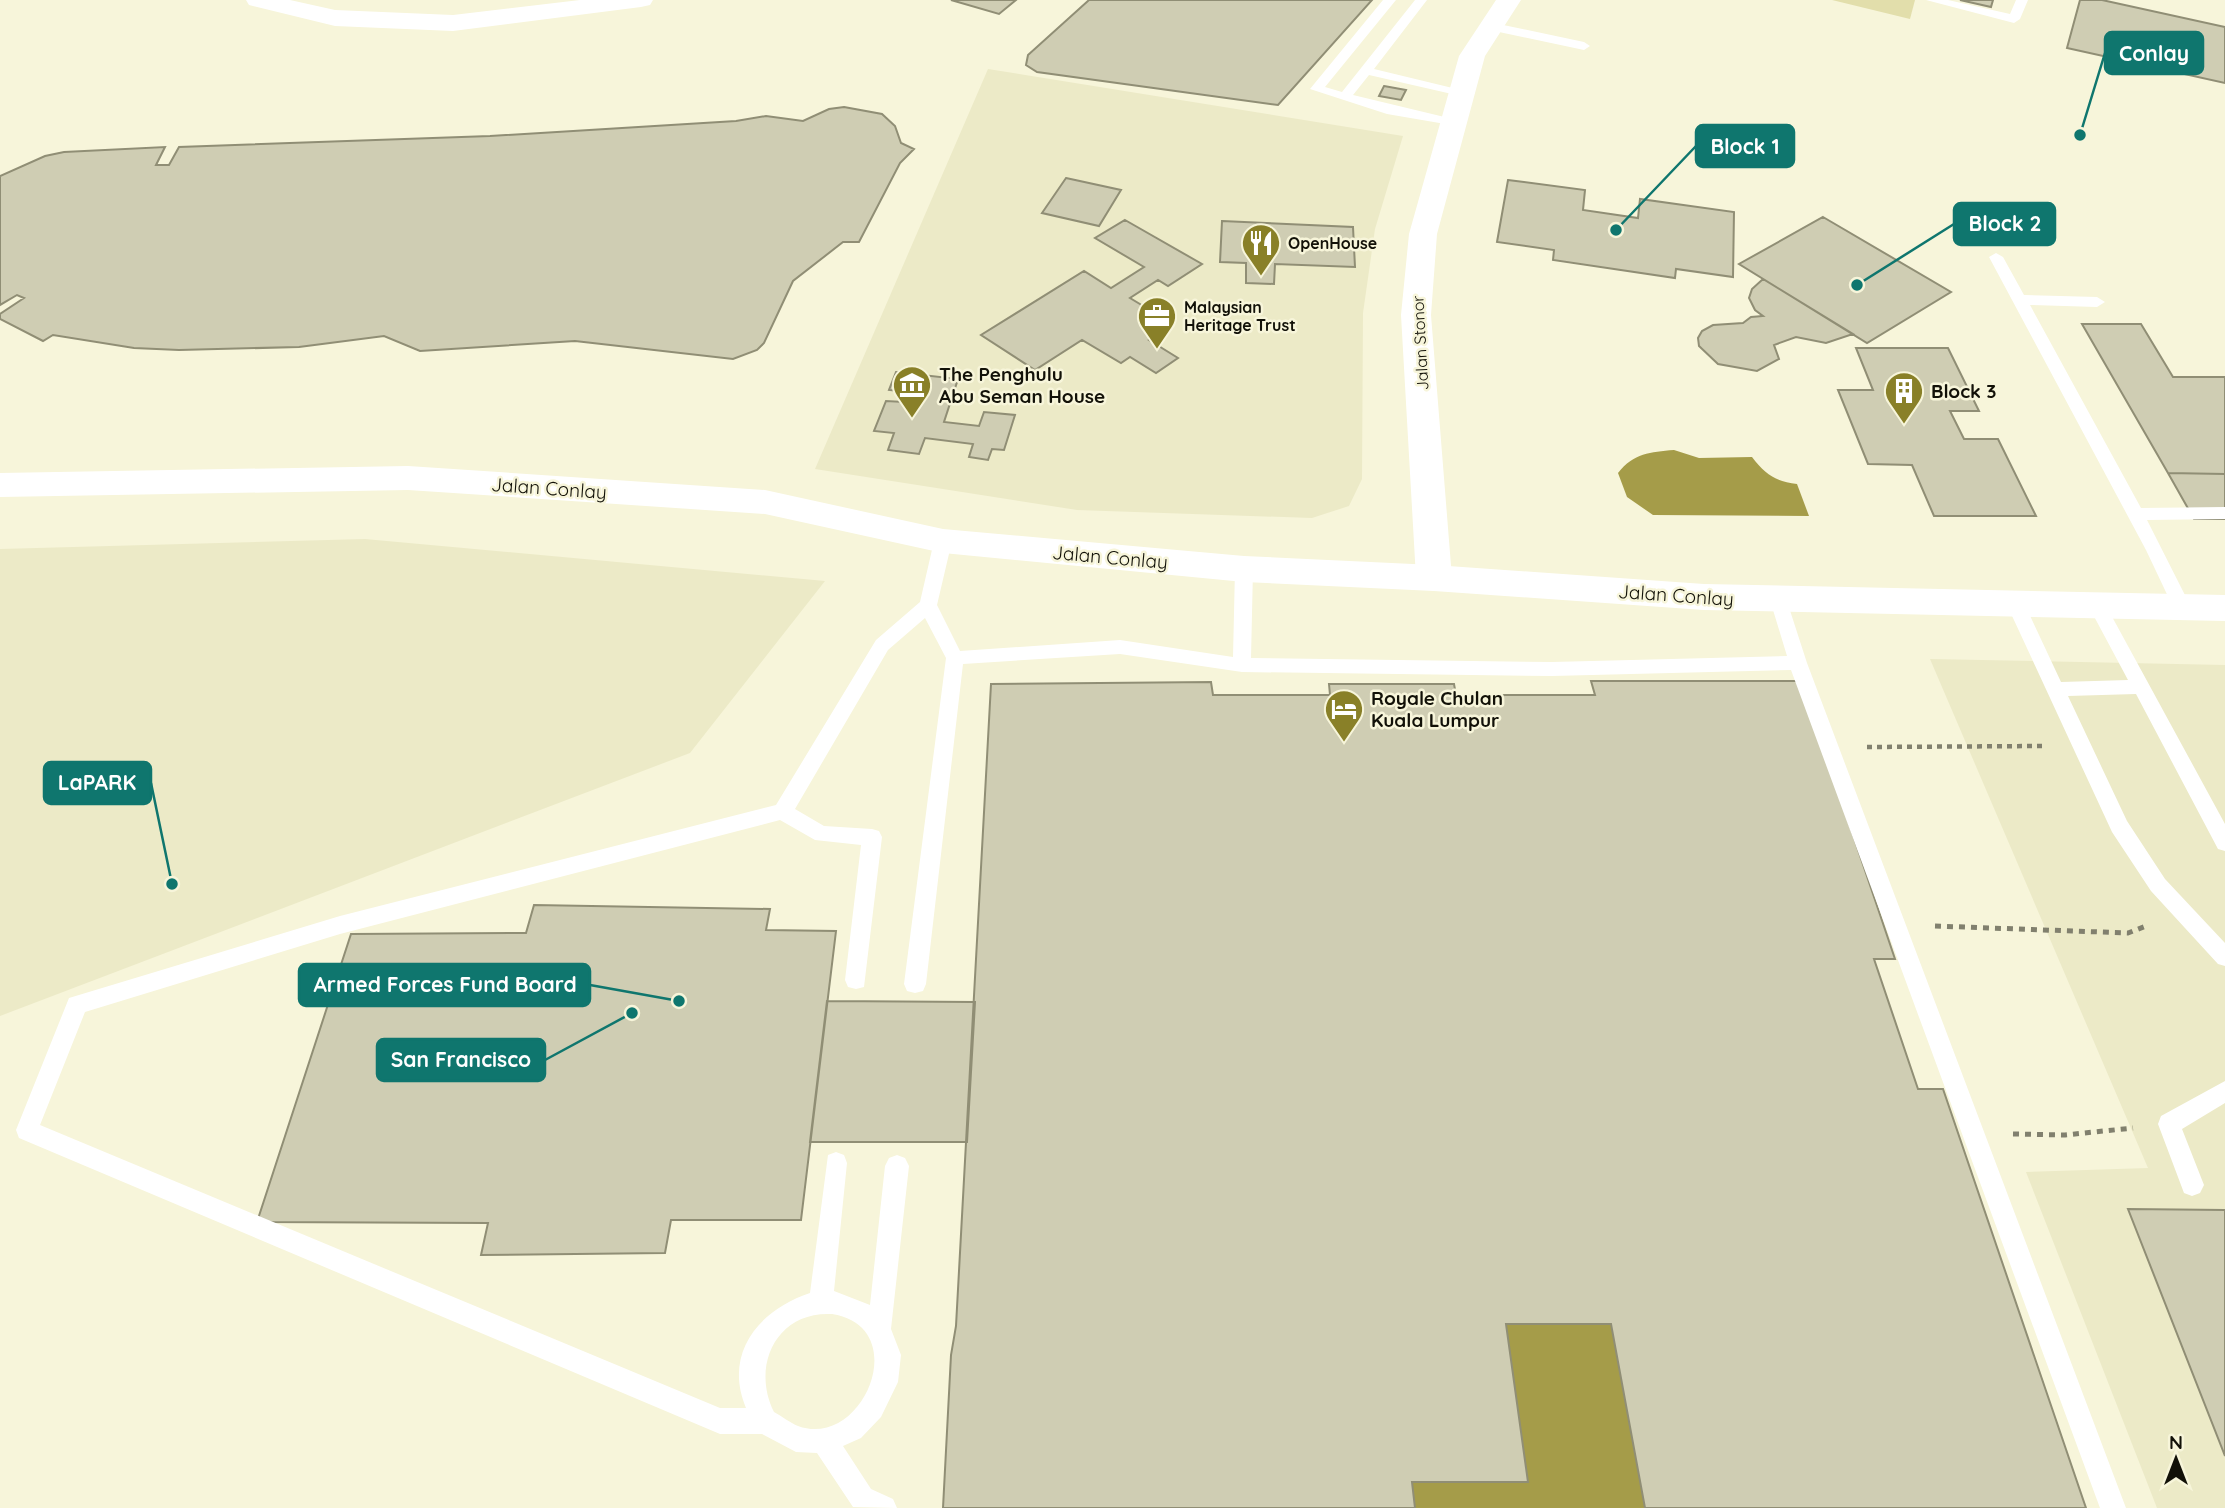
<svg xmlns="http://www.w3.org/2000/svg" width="2225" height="1508" font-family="Quicksand,sans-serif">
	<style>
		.built { fill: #eceac7 }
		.green { fill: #e2deab }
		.water { fill: #a59c49 }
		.building { fill: #cfcdb3; stroke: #908e75; stroke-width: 2 }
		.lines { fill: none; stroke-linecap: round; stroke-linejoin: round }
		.path-far1 { stroke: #81806e; stroke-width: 4.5; stroke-dasharray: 5 5; stroke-linecap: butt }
		.path { stroke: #81806e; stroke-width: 5; stroke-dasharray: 6 6; stroke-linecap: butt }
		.lane { fill: #fff; fill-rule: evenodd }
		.street { fill: #fff; fill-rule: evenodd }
		.secondary { fill: #fff; fill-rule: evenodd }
		.labels { text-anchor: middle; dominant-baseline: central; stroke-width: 5; stroke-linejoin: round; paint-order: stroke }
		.far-poi-label { font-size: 16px; font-weight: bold; fill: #121108; stroke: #f7f5da; text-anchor: start }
		.far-street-label { font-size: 16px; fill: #121108; stroke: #f7f5da }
		.poi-label { font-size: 19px; font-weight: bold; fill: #121108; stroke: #f7f5da; text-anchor: start }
		.street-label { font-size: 19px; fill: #121108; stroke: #f7f5da }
		.leader { fill: none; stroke: #0f766e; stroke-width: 2.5 }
		.callout-dot { fill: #0f766e; stroke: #f7f5da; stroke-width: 2.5 }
		.callout { fill: #0f766e; stroke: #0f766e; stroke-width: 2.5 }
		.callout-label { font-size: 21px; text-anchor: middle; font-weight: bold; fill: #fff }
	</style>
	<rect width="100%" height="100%" fill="#f7f5da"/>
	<path class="built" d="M988 69 1403 136 1375 229 1363 313 1362 479 1349 506 1312 518 1077 510 815 469Z
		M365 539 825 581 690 753 0 1016V549Z
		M1930 659 2225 665V1508H2157L2026 1172 2148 1168Z"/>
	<path class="green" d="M1832 0H1915L1910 19Z"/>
	<path class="water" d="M1674 450 1699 458 1752 457C1765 474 1776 482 1797 484L1809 516 1653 515 1627 497 1618 473C1634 453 1650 452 1674 450Z
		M1506 1324H1611L1645 1508H1415L1412 1482H1528Z"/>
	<path class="building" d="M951 0H1016L999 14Z
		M1089 0H1372L1278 105 1037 72 1026 65 1028 55Z
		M1960 0H1993L1991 7Z
		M2080 0H2102L2225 27V83L2067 48Z
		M1384 86 1406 90 1401 100 1379 96Z
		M844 107 882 114 895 126 901 143 914 149 900 163 859 242H843L793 281 764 343 757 350 733 359 575 341 420 351 384 336 299 347 179 350 134 348 53 335 43 341 0 319V314L24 298 17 295 0 305V176L45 156 64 152 165 147 156 165H169L179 147 490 136 736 121 766 116 803 121 829 109Z
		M1066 178 1121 190 1099 226 1042 213Z
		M1508 180 1585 190 1583 210 1638 218 1640 199 1734 212 1733 277 1676 269 1675 278 1553 260 1554 250 1497 242Z
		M1823 217 1951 292 1867 343 1739 264Z
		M1125 220 1202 264 1168 286 1158 280 1130 298 1173 324 1149 340 1178 358 1156 373 1130 357 1121 363 1082 340 1035 370 981 335 1084 271 1111 288 1144 267 1095 238Z
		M1222 221 1353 227 1355 267 1275 264 1274 284 1246 283V263L1220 262Z
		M1763 279 1853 334 1826 343 1796 337 1774 345 1779 359 1757 371 1718 364 1699 346 1698 338 1702 331 1713 325 1743 323 1751 317 1763 316 1755 310 1749 298 1752 289Z
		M2082 324H2141L2173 377H2225V474L2168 473Z
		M1856 348H1948L1979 411H1950L1964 439H1998L2036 516H1934L1912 465 1868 464 1838 390H1873Z
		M896 372 958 379 944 422 979 426 984 412 1015 415 1004 450 992 449 988 460 969 457 973 444 925 438 919 454 888 450 894 433 874 431 886 401 904 402 908 392 889 390Z
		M2168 473 2225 474V519H2194Z
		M1591 681H1801L1895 959H1874L1918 1089H1943L2086 1508H1645L1611 1324H1506L1528 1482H1412L1415 1508H943L951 1355 956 1326 991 684 1211 682 1213 695H1330L1329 684H1454L1456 695H1595Z
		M534 905 770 909 766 930 836 931 801 1220H671L665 1253 481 1255 488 1223 257 1222 351 934 526 933Z
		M827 1001 975 1002 967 1142H810Z
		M2128 1209 2225 1210V1456Z"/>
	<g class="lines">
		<path class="path-far1" d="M1867 747 2044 746"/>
		<path class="path" d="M1935 926 2128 933 2146 926
			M2013 1134 2065 1135 2133 1128"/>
		<path class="lane" d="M1383 0H1396L1325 87 1342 92 1415 0H1427L1374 69 1465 91V97L1369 75 1353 95 1457 120V126L1387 114 1310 89Z
			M1926 0H1948L2010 14 2016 0H2028L2020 19 2014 23Z
			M1489 22 1584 42 1590 46 1584 50 1485 29 1483 26Z
			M1996 253 2003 257 2024 295 2097 297 2105 302 2097 307 2030 305 2141 508 2225 507V519L2147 520 2191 607 2188 612H2176L2173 607 2146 550 1989 257Z
			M943 535 952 541 937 605 960 651 1120 640 1233 657 1235 569 1244 563 1253 569 1251 658 1552 662 1787 656 1770 600 1779 593 1785 595 1807 663 2126 1508H2100L1791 670 1552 676 1242 672 1120 654 963 664 926 984 923 991 915 993 907 991 904 984 946 658 925 618 888 650 795 809 824 826 872 829 879 831 882 837 864 987 856 989 848 987 845 980 861 845 815 840 780 820 340 934 85 1012 40 1125 720 1408H746C723 1353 759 1310 810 1293L828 1155 836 1152 844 1155 847 1163 834 1291 870 1305 885 1166 889 1158 897 1155 905 1158 909 1166 891 1329 901 1355 898 1382 881 1417 861 1438 843 1446 871 1489 893 1499 897 1508 853 1507 817 1453 796 1452 762 1434H720L19 1138 16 1130 69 998 340 916 776 805 876 640 920 602 934 541ZM832 1314C914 1327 863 1450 798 1426 790 1423 782 1416 774 1412 751 1366 776 1311 832 1314Z
			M2016 598 2025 605 2061 682 2128 680 2089 607 2092 602H2104L2225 824V851L2218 849 2136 694 2068 696 2127 821 2165 879 2225 943V966L2218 964 2151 891 2112 832 2007 605Z
			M2225 1081V1103L2182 1129 2204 1185 2200 1193 2192 1196 2184 1193 2158 1124 2161 1116Z"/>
		<path class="street" d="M246 0H290L335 10 453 15 580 0H653L650 5 641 7 453 31 335 26 249 5Z
			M1496 0H1521L1485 56 1437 234 1431 315 1452 578 1446 587 1434 591 1422 587 1416 578 1401 315 1409 234 1459 56Z"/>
		<path class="secondary" d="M408 466 765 490 943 529 1244 556 1434 565 1704 584 2225 595V621L1704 610 1434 591 1244 582 943 553 765 514 408 490 0 497V473Z"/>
	</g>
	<defs>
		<g id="restaurant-pin" transform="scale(2.0125)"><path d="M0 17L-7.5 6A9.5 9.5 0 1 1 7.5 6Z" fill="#898028" stroke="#f7f5da"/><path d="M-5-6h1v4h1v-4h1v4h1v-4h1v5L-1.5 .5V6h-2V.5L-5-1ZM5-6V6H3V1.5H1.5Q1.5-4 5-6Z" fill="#fff"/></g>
		<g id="office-pin" transform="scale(2.0125)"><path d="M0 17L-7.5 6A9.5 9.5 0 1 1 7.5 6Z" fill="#898028" stroke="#f7f5da"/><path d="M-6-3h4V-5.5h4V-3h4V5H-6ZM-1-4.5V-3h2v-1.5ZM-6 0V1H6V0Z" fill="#fff"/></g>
		<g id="museum-pin" transform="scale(2.0125)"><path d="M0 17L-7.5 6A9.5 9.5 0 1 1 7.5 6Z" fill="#898028" stroke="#f7f5da"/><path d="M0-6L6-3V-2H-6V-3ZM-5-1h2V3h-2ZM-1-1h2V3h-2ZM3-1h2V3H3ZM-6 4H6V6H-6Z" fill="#fff"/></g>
		<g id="building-pin" transform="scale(2.0125)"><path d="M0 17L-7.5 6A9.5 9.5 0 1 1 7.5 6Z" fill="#898028" stroke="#f7f5da"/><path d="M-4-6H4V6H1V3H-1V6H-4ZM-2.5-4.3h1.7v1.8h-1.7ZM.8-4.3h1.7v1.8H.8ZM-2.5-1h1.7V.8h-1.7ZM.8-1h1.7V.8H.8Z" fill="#fff"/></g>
		<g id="hotel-pin" transform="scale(2.0125)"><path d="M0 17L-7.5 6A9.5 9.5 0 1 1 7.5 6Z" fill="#898028" stroke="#f7f5da"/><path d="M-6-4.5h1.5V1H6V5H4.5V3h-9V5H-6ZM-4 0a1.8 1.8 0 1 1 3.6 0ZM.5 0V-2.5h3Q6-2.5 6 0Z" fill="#fff"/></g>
	</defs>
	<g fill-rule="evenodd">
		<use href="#restaurant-pin" x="1261" y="243"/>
		<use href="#office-pin" x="1157" y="316"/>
		<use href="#museum-pin" x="912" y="385"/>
		<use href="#building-pin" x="1904" y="391"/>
		<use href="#hotel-pin" x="1344" y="709"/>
	</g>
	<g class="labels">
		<g class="far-poi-label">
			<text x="1288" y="243">OpenHouse</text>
			<text x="1184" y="307">Malaysian<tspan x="1184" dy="18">Heritage Trust</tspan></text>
		</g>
		<g class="far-street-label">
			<text transform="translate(1420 343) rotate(-93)">Jalan Stonor</text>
		</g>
		<g class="poi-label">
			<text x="939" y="374">The Penghulu<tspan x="939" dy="22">Abu Seman House</tspan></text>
			<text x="1931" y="391">Block 3</text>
			<text x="1371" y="698">Royale Chulan<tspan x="1371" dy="22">Kuala Lumpur</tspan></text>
		</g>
		<g class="street-label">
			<text transform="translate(549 488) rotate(4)">Jalan Conlay</text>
			<text transform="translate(1110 557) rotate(5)">Jalan Conlay</text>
			<text transform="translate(1676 595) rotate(4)">Jalan Conlay</text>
		</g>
	</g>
	<path class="leader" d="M2080 135L2105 53M1616 230L1696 146M1857 285L1954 224M172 884L151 783M679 1001L590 985M632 1013L545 1060"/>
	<g class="callout-dot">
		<circle cx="2080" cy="135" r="7"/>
		<circle cx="1616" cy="230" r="7"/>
		<circle cx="1857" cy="285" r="7"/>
		<circle cx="172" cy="884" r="7"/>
		<circle cx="679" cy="1001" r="7"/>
		<circle cx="632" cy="1013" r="7"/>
	</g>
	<g class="callout">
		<rect x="2105" y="32" width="98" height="42" rx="7"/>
		<rect x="1696" y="125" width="98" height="42" rx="7"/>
		<rect x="1954" y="203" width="101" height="42" rx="7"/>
		<rect x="44" y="762" width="107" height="42" rx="7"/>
		<rect x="299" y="964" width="291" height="42" rx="7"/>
		<rect x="377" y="1039" width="168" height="42" rx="7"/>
	</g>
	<g class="callout-label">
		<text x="2154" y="61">Conlay</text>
		<text x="1745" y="154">Block 1</text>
		<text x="2005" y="231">Block 2</text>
		<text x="97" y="790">LaPARK</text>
		<text x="445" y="992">Armed Forces Fund Board</text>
		<text x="461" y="1067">San Francisco</text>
	</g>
	<g transform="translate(2176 1459)" stroke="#f7f5da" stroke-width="5" paint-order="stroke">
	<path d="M0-5L12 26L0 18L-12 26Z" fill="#121108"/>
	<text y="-10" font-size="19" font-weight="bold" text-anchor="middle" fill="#121108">N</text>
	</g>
</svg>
